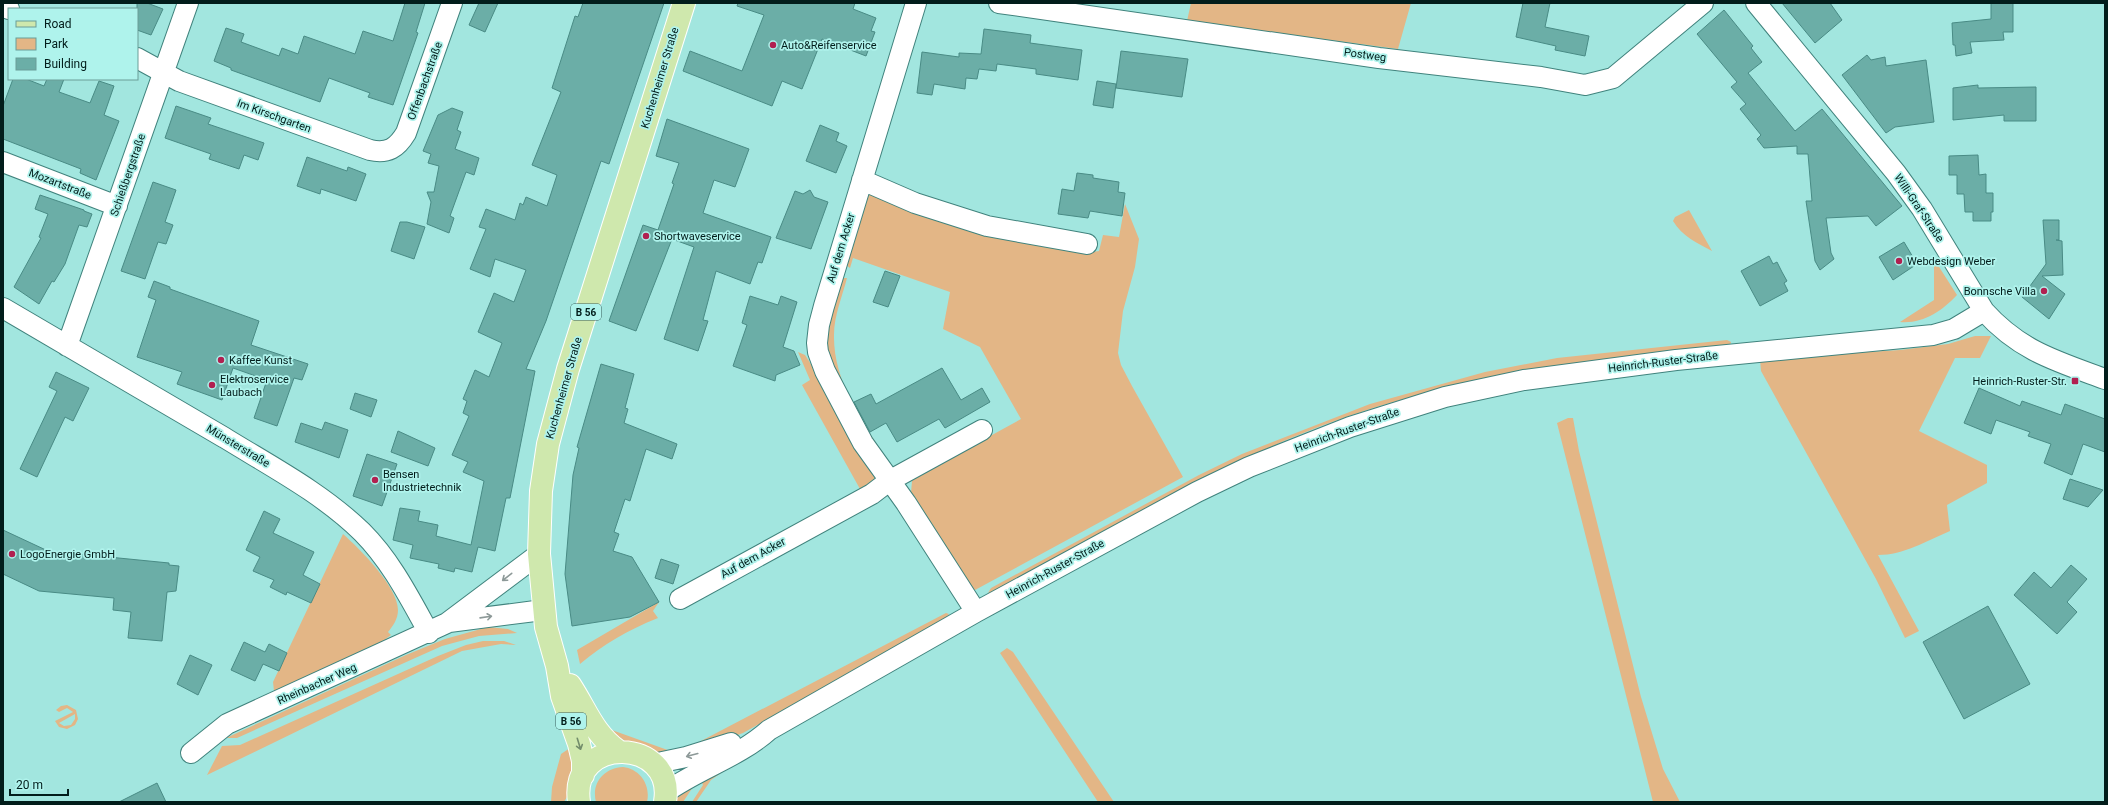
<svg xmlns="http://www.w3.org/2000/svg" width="2108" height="805" font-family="Roboto,sans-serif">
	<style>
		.green { fill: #e3b686; fill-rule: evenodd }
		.building { fill: #6baea7; stroke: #498b85 }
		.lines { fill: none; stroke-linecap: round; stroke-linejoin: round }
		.street-casing { stroke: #40837d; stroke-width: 22 }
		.primary-casing { stroke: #fff; stroke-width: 24 }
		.street { stroke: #fff; stroke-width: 20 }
		.primary { stroke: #cfe8ad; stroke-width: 22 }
		.oneway { stroke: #8d9998 }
		.oneway2 { stroke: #738d6b }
		.poi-dot { fill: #b12050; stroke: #aff3ec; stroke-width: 1.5 }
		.labels { text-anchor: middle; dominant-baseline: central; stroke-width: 3.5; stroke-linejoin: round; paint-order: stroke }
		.shield { fill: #aff3ec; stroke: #365d5a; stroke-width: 1 }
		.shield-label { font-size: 10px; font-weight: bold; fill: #021d1b }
		.poi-label { font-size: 11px; fill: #021d1b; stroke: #aff3ec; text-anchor: start }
		.street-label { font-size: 11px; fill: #021d1b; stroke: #aff3ec }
	</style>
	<rect width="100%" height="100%" fill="#a2e6df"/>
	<path class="green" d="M1191 3H1411L1398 49 1187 21Z
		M869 193 1086 253 1099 251 1103 235 1119 237 1125 204 1139 239 1135 267 1123 311 1118 353 1121 365 1132 386 1183 477 975 590 972 588 911 493 912 481 919 475 1021 419 980 347 943 329 950 292 853 258 850 268 846 265 865 196Z
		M1689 210 1712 251C1697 243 1682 236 1673 221L1675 217Z
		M1934 259 1957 295C1942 311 1923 324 1900 322L1934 300Z
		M844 278H847C842 297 834 316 834 335 833 379 861 422 886 457L878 454 827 356 826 327 841 279Z
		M1975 336H1991L1980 358H1955L1919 431 1987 465V483L1947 505 1950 531C1926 541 1904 555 1878 555L1919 631 1905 638 1876 579 1761 371 1760 359 1900 350 1948 344Z
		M1727 340 1731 342 1730 346C1579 359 1432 379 1291 438 1248 456 1208 479 1167 500 1109 531 1050 562 992 592L988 593 991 588 1199 475 1242 454 1370 404 1485 372 1557 358Z
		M798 352 805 355 809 361 875 474 874 483 860 489 802 385 810 380Z
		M1568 418H1573L1579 451 1641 697 1663 769 1680 802H1653L1557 423Z
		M343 534C360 549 398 587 398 610 398 619 393 626 388 632L391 635 383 641 274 691 273 682Z
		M659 602 653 611 658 618C628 630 604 644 580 664L577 650Z
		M946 613 949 614 945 619 743 733 710 745 708 741H701Z
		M488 627 508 629 517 633 479 636 442 646 237 738H226L406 655 445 639Z
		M483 641H504L516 645 501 644 462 651 207 775 222 746 240 745 438 656 466 645Z
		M1007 648 1013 652 1114 802H1098L1000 653Z
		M67 705 76 710 78 719 75 725 67 729 59 727 55 721 73 712 67 708 59 712 56 710 61 706ZM75 714V719L71 725 64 726 59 723Z
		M609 729 676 753C648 754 630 747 609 729Z
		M573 746 576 755 567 797 564 802H551L552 787 561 754Z
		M741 759 711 780 696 802H692L703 785 700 778Z
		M623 767C640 769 651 785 647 802H596C591 783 604 768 623 767Z
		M693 787 683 802H674L678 796Z"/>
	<path class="building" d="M137 3H147L163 9 151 35 137 30Z
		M405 3H425L416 32 418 33 393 105 368 97 370 93 329 78 320 102 231 70V68L214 61 226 28 244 34 241 42 279 56 282 48 298 54 304 36 355 54 363 31 393 41Z
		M479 3H498L485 32 469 25Z
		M583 3H664L609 164 601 161 546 321 526 369 535 371 510 498H506L495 551 478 547 472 572 455 568 454 572 438 568 439 564 410 558 413 545 393 540 400 508 420 511 418 521 438 525 436 536 471 545 484 481 463 472 468 462 452 455 469 416 463 413 467 401 463 399 475 370 489 377 502 343 478 332 494 293 514 302 526 270 495 259 490 277 470 269 486 229 479 227 486 209 515 220 520 203 523 205 526 197 547 206 557 175 532 165 561 92 552 88 575 16 578 17Z
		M738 3H855L853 9 876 18 871 31 875 32 866 56 822 39 802 89 782 81 772 106 683 71 690 51 742 71 764 15 737 6Z
		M1523 3H1550L1545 27 1589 36 1585 56 1555 50 1556 46 1516 37Z
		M1782 3H1830L1842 20 1815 43Z
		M1991 3H2013V32H2003L2004 40 1970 42 1972 53 1956 56 1955 45H1953L1952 23 1991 19Z
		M1724 10 1753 46 1751 48 1762 62 1748 73 1795 131 1822 109 1902 206 1876 226 1868 216 1826 218 1831 253 1834 259 1820 270 1815 261 1806 201H1812L1808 154H1797V146L1764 148 1757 139 1761 135 1740 109 1746 104 1731 87 1737 82 1697 34Z
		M984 29 1031 35 1030 43 1082 50 1078 80 1036 74V69L997 64 996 71 979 69 977 79 966 78 965 89 934 84 932 95 917 93 922 52 959 57V53L981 54Z
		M1121 51 1188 59 1182 97 1116 88Z
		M1867 55 1871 60 1885 57 1886 66 1926 60 1934 122 1895 127 1886 133 1842 75Z
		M13 79H26L44 86 47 79H64L59 92 90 103 99 81 114 86 104 115 119 121 96 180 80 173 81 169 3 139V106Z
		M1097 81 1116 84 1113 108 1093 105Z
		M1978 85V88L2036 87V121H2004V115L1953 120V88Z
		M176 106 211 118 208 124 264 143 258 160 244 155 239 169 209 159 211 154 165 138Z
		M452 108 463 112 457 130 461 132 455 149 479 158 474 175 466 172 450 216 454 218 449 233 427 224 431 202 427 192H434L439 166 428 163 431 154 423 151 438 115Z
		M667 119 749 149 735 187 714 180 703 213 771 237 762 263 758 262 750 284 716 271 703 320 708 321 698 351 664 339 694 247 672 239 636 331 609 321 643 225 658 230 674 184 672 183 679 163 656 156Z
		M820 125 839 133 836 141 847 146 836 173 806 161Z
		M1978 155 1979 175 1986 174V193H1993V212H1991V221H1973V212H1965L1964 194H1957V175H1949V156Z
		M307 157 347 171 348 167 366 174 356 201 321 189 320 194 297 186Z
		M1077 173 1093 175V178L1119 182 1118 192 1125 193 1122 216 1090 211 1088 218 1058 214 1062 189 1074 191Z
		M153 182 176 190 165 222 173 225 166 244 158 242 145 279 121 271Z
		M810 190 814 197 828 202 811 249 776 238 795 191 803 194Z
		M40 195 84 210V211L92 214 87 227 79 225 65 264 54 282 52 281 39 304 14 287 41 238 39 237 48 214 35 209Z
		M2043 220H2059V240H2056L2062 241 2063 275 2042 276 2065 294 2049 319 2022 297 2046 264Z
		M400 222H407L425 227 414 259 391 251Z
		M1904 242 1917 264 1893 280 1879 257Z
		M1769 256 1773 264 1777 262 1782 272 1787 281 1784 283 1788 291 1760 306 1741 271Z
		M885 271 900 276 888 307 873 302Z
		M154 281 170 287V289L259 321 251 345 308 364 302 380 294 378 277 426 254 418 267 380 233 368 222 400 177 384 182 372 137 357 156 300 148 297Z
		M750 296 778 305 781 296 797 302 783 347 794 351 800 365 776 375 775 381 733 366 747 325 742 323Z
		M601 364 634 374 625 408 628 409 624 423 677 444 672 459 646 449 630 501 625 499 614 532 619 534 613 551 632 557 659 602 630 617 572 626 565 574 573 475 579 448 577 447Z
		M942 368 961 400 982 388 990 402 945 428 939 419 897 442 886 423 870 432 854 402 871 394 876 404Z
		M56 372 89 388 73 421 65 417 37 477 20 469 57 391 49 387Z
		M1979 388 2020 406 2022 401 2061 415 2065 404 2105 419V452L2083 444 2072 475 2044 463 2051 444 2028 436 2030 432 1996 420 1991 434 1964 423Z
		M355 393 377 400 371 417 350 409Z
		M325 422 348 430 339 458 295 442 301 423 322 430Z
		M398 431 435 448 428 466 391 452Z
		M367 454 397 464 382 506 353 496Z
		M2070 479 2103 490 2088 507 2063 499Z
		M264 511 280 519 273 533 314 552 303 575 320 584 311 603 287 592 286 595 270 587 274 580 253 571 260 557 246 550Z
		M3 530 48 551 169 563V565L179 566 176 591 167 592 162 641 128 638 131 612 113 610 114 598 39 591 3 574Z
		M661 559 679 565 673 584 655 578Z
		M2071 565 2087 579 2067 602 2077 612 2057 634 2014 595 2034 572 2051 588Z
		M1988 606 2030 684 1964 719 1923 642Z
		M244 642 265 652 269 644 287 653 279 671 263 664 255 681 231 670Z
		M190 655 212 665 198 695 177 684Z
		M157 783 166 802H119Z"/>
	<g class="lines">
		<g class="street-casing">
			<path id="street" d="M916 3 824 306 819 325 817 343 818 352 825 371 863 443 906 503 976 612
				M999 3 1379 58 1541 77 1585 85 1613 78 1703 3
				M1756 3 1896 173 1922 209 1984 311C2020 351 2056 361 2105 379
				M3 7 9 9
				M137 58 179 81 370 150C388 154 397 148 406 133L452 3
				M3 162 117 206
				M862 180 915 203 987 226 1087 244
				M3 308C77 352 151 394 225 438 272 467 322 493 362 532 391 561 409 597 429 633
				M67 346 188 3
				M680 599 872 494 889 481 982 430
				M449 622 543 610
				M191 753 227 724 447 623 539 554
				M653 764 686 757 731 743
				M666 792C698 769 739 757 769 730L976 612 1197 492 1249 467 1350 427 1445 397 1524 380 1676 360 1933 335 1954 329 1984 311"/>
		</g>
		<g class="primary-casing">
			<path id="primary" d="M570 685C586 709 593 733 618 751
				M583 775V761L579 744 562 696 557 666 546 627 539 554 541 491 548 444 568 369 684 3
				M579 802C569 734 676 737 665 802"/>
		</g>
		<use href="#street" class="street"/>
		<use href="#primary" class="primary"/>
	</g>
	<defs><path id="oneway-shaft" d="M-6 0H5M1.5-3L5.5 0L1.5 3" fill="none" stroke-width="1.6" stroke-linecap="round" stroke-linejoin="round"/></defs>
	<g class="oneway">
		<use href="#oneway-shaft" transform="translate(507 577) rotate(142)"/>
		<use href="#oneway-shaft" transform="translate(486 617) rotate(-8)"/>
		<use href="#oneway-shaft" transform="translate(692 755) rotate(165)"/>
	</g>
	<use class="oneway2" href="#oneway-shaft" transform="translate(579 744) rotate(73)"/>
	<g class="poi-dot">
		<circle cx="773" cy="45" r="4"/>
		<circle cx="646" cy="236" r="4"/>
		<circle cx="1899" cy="261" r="4"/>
		<circle cx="2044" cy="291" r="4"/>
		<circle cx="221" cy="360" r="4"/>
		<rect x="2071" y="377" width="8" height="8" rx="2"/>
		<circle cx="212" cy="385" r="4"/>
		<circle cx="375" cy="480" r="4"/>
		<circle cx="12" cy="554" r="4"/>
	</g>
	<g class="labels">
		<g class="shield">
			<rect x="571" y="304" width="30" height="16" rx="3"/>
			<rect x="556" y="713" width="30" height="16" rx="3"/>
		</g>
		<g class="shield-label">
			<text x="586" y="312">B 56</text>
			<text x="571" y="721">B 56</text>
		</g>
		<g class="poi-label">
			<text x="781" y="45">Auto&amp;Reifenservice</text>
			<text x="654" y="236">Shortwaveservice</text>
			<text x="1907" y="261">Webdesign Weber</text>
			<text x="2036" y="291" text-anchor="end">Bonnsche Villa</text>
			<text x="229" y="360">Kaffee Kunst</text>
			<text x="220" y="379">Elektroservice<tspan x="220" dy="13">Laubach</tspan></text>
			<text x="2067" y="381" text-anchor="end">Heinrich-Ruster-Str.</text>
			<text x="383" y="474">Bensen<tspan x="383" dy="13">Industrietechnik</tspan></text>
			<text x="20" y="554">LogoEnergie GmbH</text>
		</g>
		<g class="street-label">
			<text transform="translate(1365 55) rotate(8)">Postweg</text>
			<text transform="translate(660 78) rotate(-73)">Kuchenheimer Straße</text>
			<text transform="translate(425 81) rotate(-70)">Offenbachstraße</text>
			<text transform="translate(274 116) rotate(20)">Im Kirschgarten</text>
			<text transform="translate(128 175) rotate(-71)">Schießbergstraße</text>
			<text transform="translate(60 184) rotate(21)">Mozartstraße</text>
			<text transform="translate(1919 208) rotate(56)">Willi-Graf-Straße</text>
			<text transform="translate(841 248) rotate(-73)">Auf dem Acker</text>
			<text transform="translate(1663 362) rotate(-7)">Heinrich-Ruster-Straße</text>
			<text transform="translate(564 388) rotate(-74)">Kuchenheimer Straße</text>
			<text transform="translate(1347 430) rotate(-20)">Heinrich-Ruster-Straße</text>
			<text transform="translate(238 446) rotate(31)">Münsterstraße</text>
			<text transform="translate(753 558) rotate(-29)">Auf dem Acker</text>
			<text transform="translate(1055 569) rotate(-29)">Heinrich-Ruster-Straße</text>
			<text transform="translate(317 684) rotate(-24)">Rheinbacher Weg</text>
		</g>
	</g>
	<rect width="2108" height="805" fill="none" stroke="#021d1b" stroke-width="8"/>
	<rect x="8" y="8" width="130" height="72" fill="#aff3ec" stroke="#6a9d98"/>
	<rect x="16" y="21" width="20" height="6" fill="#cfe8ad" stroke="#6a9d98"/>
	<text x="44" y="28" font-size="12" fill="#021d1b">Road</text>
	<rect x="16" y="38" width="20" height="12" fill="#e3b686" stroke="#6a9d98"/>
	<text x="44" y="48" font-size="12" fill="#021d1b">Park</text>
	<rect x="16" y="58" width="20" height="12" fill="#6baea7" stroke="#6a9d98"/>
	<text x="44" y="68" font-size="12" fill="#021d1b">Building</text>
	<path d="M10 789v6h58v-6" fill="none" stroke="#021d1b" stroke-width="2"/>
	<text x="16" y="789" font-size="12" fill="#021d1b" stroke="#aff3ec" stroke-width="3" paint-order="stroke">20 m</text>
</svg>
